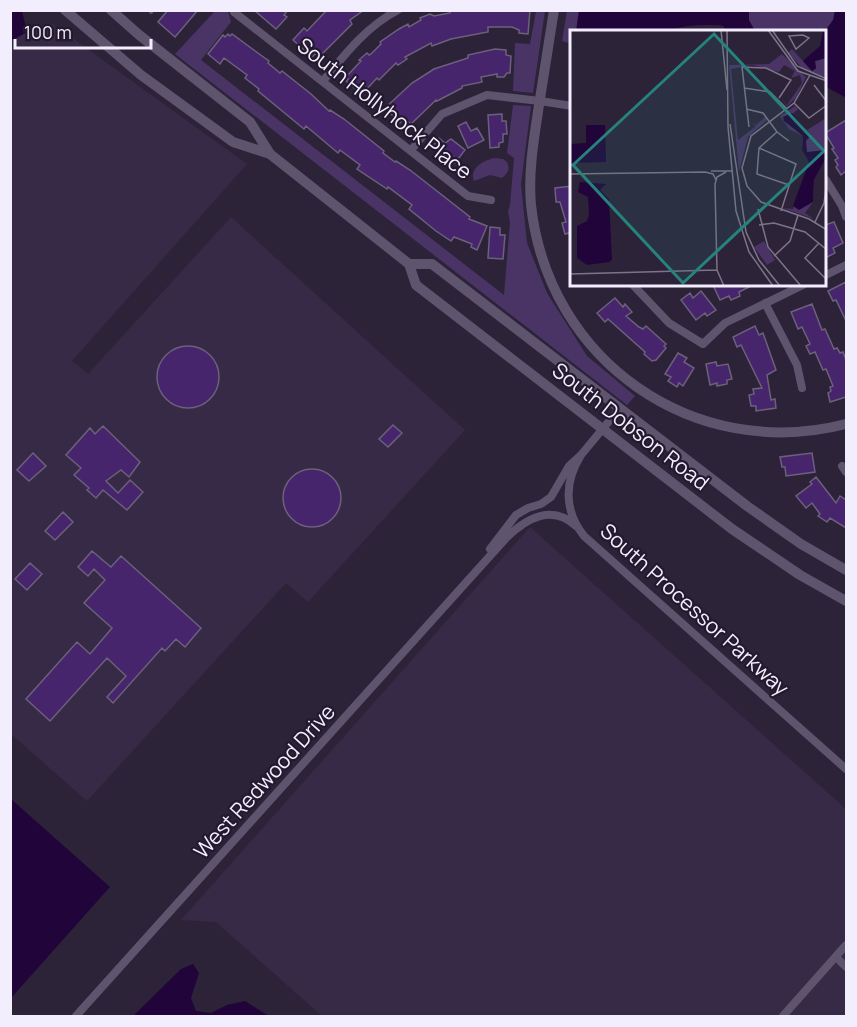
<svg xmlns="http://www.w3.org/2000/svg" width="857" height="1027" font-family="Manrope,sans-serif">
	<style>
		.built { fill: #362a47 }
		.green { fill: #493465 }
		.water { fill: #21053a }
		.building { fill: #47256c; stroke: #6b617b; stroke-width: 1.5 }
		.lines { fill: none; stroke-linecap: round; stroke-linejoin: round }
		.lane { stroke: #5e546d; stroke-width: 4 }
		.street { stroke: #5e546d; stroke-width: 8 }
		.secondary { stroke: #5e546d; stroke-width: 10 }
		.labels { text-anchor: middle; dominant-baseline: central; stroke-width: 4.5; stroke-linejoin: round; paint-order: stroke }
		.street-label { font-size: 21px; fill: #f3eefd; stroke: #231a2f }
		.inset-road { fill: none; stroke: #7c7487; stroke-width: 1.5 }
		.view { fill: #26827c; fill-opacity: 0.15; stroke: #26827c; stroke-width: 3 }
		.inset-edge { fill: none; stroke: #f3eefd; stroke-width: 3 }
	</style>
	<rect width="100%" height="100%" fill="#2c2339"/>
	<path class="built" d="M53 24 247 164 72 361 88 374 231 217 465 430 308 602 286 583 87 801 11 734V27Z
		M530 527 846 809V1016H322L216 922 181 920Z"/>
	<path class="green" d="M215 11H228L231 22 201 60 504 295 510 222 508 212 510 205 514 158 507 153 513 105 531 106 521 184 527 243 547 293 587 356 635 396 627 405 175 54Z
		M536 11H545L533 93 513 91 515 43 530 44Z
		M567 11H846V98L826 87V32L726 31 723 26C706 24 683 25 667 32H572V44L562 41Z
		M495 158 503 159 507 162C510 170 508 173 502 178L490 175 474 181C469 168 484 160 495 158Z"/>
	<path class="water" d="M11 10 22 11 27 32 13 40 11 38Z
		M579 10 749 11V20L755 31H726L723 26C706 24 683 25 667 32L576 31Z
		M835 10 846 11V98L826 87 825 31 833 20Z
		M11 799 110 887 11 998Z
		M193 964 199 973 191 998 196 1011 211 1013 227 1005 245 1001 269 1016H133L181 969Z"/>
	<path class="building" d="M168 10H198L175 37 158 22Z
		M254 10H288L284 15 287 17 276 29Z
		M327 10H364L350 20 352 24 321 55 315 54 312 57 293 40 304 28 307 31Z
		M450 10H530L528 34 519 33V30L512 27H488V32L451 39 432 46 431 43 405 57 407 59 398 65 396 63 379 80 377 78 364 92 362 89 359 92 346 81 348 79 346 77 361 61 359 60 367 53 369 55 371 54 381 44 380 42 399 29 408 24 409 27 421 20 420 18 430 14 434 16 450 13Z
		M228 34 230 36 232 34 262 56 269 61 268 63 280 73 282 71 311 94 329 111 330 110 344 119 384 151 383 153 395 162 396 161 410 170 470 217 469 219 487 226 477 250 471 247 472 244 454 237 451 241 436 231 409 209 412 205 388 187 387 189 357 169 360 165 340 150 338 153 306 126 304 129 258 91 259 89 245 78 247 75 224 58 220 64 208 54 223 35 225 37Z
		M495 49 506 50V55L511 56 510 73H507L504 77H497V74L481 77 482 82 462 86V88L437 101 436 100 411 124 404 118 400 123 385 108 412 83 434 69 468 58V55Z
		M502 114V121H506L507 134H503V142L499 143V147L490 148 488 115Z
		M846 120V171L841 175 836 167 838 165 835 160 838 158 832 149 834 148 825 133Z
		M466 122 471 131 477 128 484 140 468 148 458 126Z
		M439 138 445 143 451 139 465 150 455 163 433 146Z
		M572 186V236H570L569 233 565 234 562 223 566 222 560 202H556L555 188Z
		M834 222 843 243 833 248 835 253 825 258V225Z
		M490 227 500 228V235H505L503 259 488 258Z
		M846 282V321L836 300 833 301 828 291Z
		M713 285H753L739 292 740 296 731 300 729 296 720 300Z
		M701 291 716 310 707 316 705 313 696 320 681 300 690 293 693 298Z
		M615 298 623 307 625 304 632 312 626 316 639 327 643 329 646 326 666 344 664 346 666 348 656 360 652 361 644 354 645 352 608 319 605 322 597 313Z
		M812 304 822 330 825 329 834 349 837 348 840 353 843 352 846 360V397L830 402 828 393 831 391 830 387 833 386 826 369 823 370 815 352 810 354 806 346 810 344 802 327 798 329 791 312Z
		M755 326 759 335 763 333 776 370 767 375 771 400 775 399 776 408 756 411V406H751L749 395 754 394 753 389 762 388 741 345 737 347 733 337Z
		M157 377a31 31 0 1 1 62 0a31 31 0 1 1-62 0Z
		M678 353 687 358 684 362 694 368 683 386 679 383 677 387 668 381 671 377 665 374Z
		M716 362 717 366 728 364 732 379 727 380V384L717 386V383L710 385 706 364Z
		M393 425 402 433 388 447 379 439Z
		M103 426 140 462 129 477 121 470 106 481 118 493 130 480 143 492 127 510 103 490 96 498 87 490 89 488 74 475 81 468 66 455 90 428 95 434Z
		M33 453 46 466 29 481 17 470Z
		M812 453 815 472 786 476 785 467H782L780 457Z
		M283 498a29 29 0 1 1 58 0a29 29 0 1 1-58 0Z
		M816 477 836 503 840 496 846 500V528L830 518 827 522 818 516 820 514 812 503 806 508 796 496 812 484 810 482Z
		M63 512 73 522 55 540 45 531Z
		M92 551 111 567 121 556 201 628 185 647 176 639 165 651 162 648 113 703 107 697 126 676 107 658 50 721 26 699 77 642 90 654 112 628 84 603 105 580 94 569 88 576 78 567Z
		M30 563 42 574 27 590 15 579Z"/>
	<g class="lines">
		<path class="lane" d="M151 12 152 10"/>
		<path class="street" d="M235 10 234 12 468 196 491 200
			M323 81C345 54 367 26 398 10
			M411 150 442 114 487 95 540 101 572 106
			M826 180 842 206 846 217
			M826 275 846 265
			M633 285 669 323 703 344 725 323 803 285
			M765 303 797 365 802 388
			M581 455C564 482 564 511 584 536L846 769
			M842 466 846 472
			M490 549 516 515 528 508 541 504 551 497 569 466 581 455 620 408
			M836 957 846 967
			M76 1016 507 537C527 518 552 504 576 526
			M783 1016 846 945"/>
		<path class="secondary" d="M65 10 141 75 233 142 270 154
			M111 10 138 34 250 122 270 154 409 264 416 285 732 529 800 575 846 601
			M554 10C549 42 544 74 539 105 534 138 528 172 531 205 548 361 694 463 846 424
			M409 264H432L747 506 801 544 846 570"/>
	</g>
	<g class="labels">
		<g class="street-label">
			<text transform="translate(385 108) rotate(38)">South Hollyhock Place</text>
			<text transform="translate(631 426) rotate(38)">South Dobson Road</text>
			<text transform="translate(695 609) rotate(42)">South Processor Parkway</text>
			<text transform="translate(264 781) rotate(-48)">West Redwood Drive</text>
		</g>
	</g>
	<g transform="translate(570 30)">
		<rect width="256" height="256" fill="#2c2339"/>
		<path d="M222 19 242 41 246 39 245 31 256 28V47L234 40 218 23ZM212 24 236 47 226 68 217 76 211 68 217 75 232 53 230 45 221 48 225 41 214 35 209 42 182 35 161 39 168 110 186 96 180 91 186 95 195 87 197 90 178 107 169 142 159 35 199 34ZM225 76 228 79 223 84 237 100 256 88V128L244 150 243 172 235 183 244 189 213 178 223 179 239 132 232 120 233 106 219 99 210 86ZM194 211 205 230 197 235 184 217Z" fill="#493465"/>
		<path d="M253 0H256V28L245 31 246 38 242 41 233 31 250 16ZM222 83 241 105 236 111 237 122 256 120V128L244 150 243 172 229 180 223 176 239 132 232 120 233 106 214 91 213 87ZM16 95H35L36 132 0 133V114L16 113ZM10 152 36 154 30 160 39 169 42 230 39 232 17 235 7 228V196L17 191 19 185 18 167 8 162Z" fill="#21053a"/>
		<path class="inset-road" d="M151 0 157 60M157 0 158 97 166 181 179 222 203 256M198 0 228 41 257 51M202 0 227 36 257 49M219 6 233 5 239 8 226 19ZM240 45 224 73 181 106 172 138 177 156 191 172 239 189 257 200M244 55 257 72M174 58 200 62 217 79M224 73 239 88 257 75M176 79 193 83 207 102 219 111M160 94 176 202 189 230 210 256M179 97 172 37 196 38 221 50 209 68M207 102 189 118 187 144 219 155M189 118 226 134 211 181M141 141H163M0 144 135 142 143 144 146 150M188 179 198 217 231 256M245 192 254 173 257 151M189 195 204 193 235 202 257 220M249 213 235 228 257 250M204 226 220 211 228 185M0 244 147 240M154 256 147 240 145 154 147 147 156 142"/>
		<path class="view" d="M144 4 254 121 113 253 3 135Z"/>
		<rect width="256" height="256" class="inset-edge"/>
	</g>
	<rect width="857" height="1027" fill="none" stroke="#f3eefd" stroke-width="24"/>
	<path d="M15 39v9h136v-9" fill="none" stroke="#f3eefd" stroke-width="3"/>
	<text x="24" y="39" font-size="18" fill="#f3eefd" stroke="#231a2f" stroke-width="4.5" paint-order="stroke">100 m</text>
</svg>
